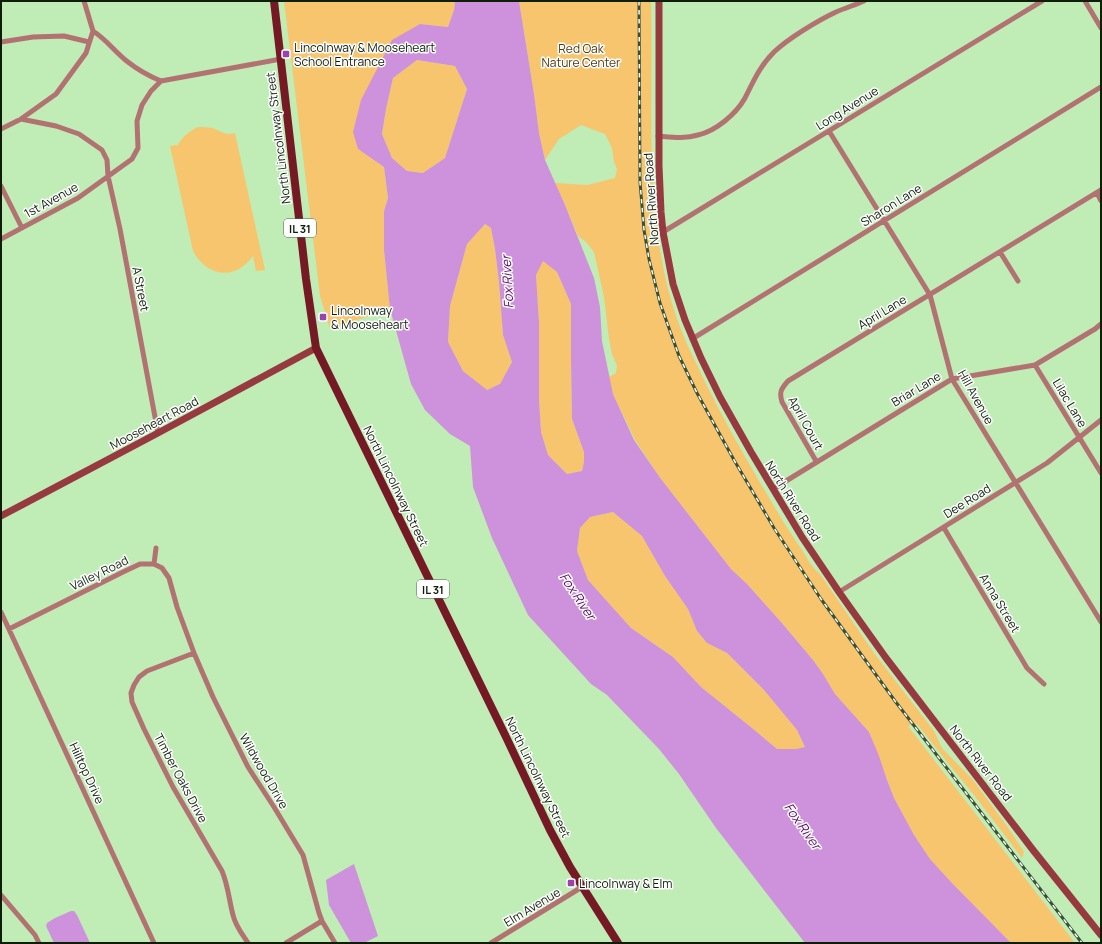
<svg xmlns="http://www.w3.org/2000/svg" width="1102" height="944" font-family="Manrope,sans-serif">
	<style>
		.green { fill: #f7c56d }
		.water { fill: #ce91dc; fill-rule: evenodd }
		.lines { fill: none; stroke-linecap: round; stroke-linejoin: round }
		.street { stroke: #b37272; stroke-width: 5 }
		.secondary { stroke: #973a3f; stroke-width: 7 }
		.primary { stroke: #751a24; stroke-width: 8 }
		.rail-casing { stroke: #395035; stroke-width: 3 }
		.rail { stroke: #fefefe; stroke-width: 1.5; stroke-dasharray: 4.5; stroke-linecap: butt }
		.poi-dot { fill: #9a42ae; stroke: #fefefe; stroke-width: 1.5 }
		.labels { text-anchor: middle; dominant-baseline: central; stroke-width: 3; stroke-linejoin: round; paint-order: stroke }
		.shield { fill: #fefefe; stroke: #566154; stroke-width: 1 }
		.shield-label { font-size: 11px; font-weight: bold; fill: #0e1e0b }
		.poi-label { font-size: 12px; fill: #0e1e0b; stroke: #fefefe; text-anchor: start }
		.park-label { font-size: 12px; fill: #503b14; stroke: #fefefe }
		.street-label { font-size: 12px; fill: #0e1e0b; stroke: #fefefe }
		.water-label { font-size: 13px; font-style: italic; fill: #5a0c69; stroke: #fefefe }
	</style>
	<rect width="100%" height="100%" fill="#c0ecb6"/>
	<path class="green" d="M284 1H455L454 10 448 27 420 24 358 149 384 167 388 198 384 211V250L390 309 330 329 320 296Z
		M519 1H651C654 107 642 214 676 316 682 333 689 349 697 365 715 404 736 441 758 479 772 503 786 527 802 550 807 558 812 568 820 574L874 653 934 731 942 748 973 780 1009 829 1024 852 1022 858 974 795 947 762 917 724 908 726 1075 943H1011L951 882 930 859 914 835 894 798 869 732 835 694 823 674 813 660 781 622 747 584 731 569 661 479 635 440 613 394 609 377 616 373 617 366 612 354 609 339 604 297 594 252 586 242 578 236 565 205 555 183 587 185 615 178 617 169 614 162 612 148 605 134 581 125 559 139 545 160 539 133 534 94Z
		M417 60 455 66 467 89 445 158 423 173 407 171 392 158 382 134 386 109 393 78Z
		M198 127C203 127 207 127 212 128 222 131 224 136 235 133L265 270 256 271 253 256C235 281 207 277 193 251L170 146 176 145 177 146C182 137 189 131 198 127Z
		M485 224 491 228 495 249 499 282 503 335 512 362 500 385 486 390 463 371 448 342 450 306 467 244Z
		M543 260 557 272 571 304V359L572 419 584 452V462L582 471 567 474 548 455 541 432 539 399V322L536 275Z
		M613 512 642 536 665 576 688 609 697 631 707 643 727 653 764 690 797 730 805 747 796 749H777L752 728 701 687 673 657 631 628 588 580 577 551 580 528 590 517Z"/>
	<path class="water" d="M455 1H519L534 94 539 133 545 160 565 205 594 278 600 307 602 341 613 394 634 440 661 479 731 569 747 584 781 622 813 660 823 674 835 694 869 732 879 756 887 780 894 798 914 835 930 859 951 882 1011 943H805L716 828 679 774 659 749 607 695 591 684 528 615 492 538 473 487 470 446 450 434 425 410 411 384 390 309 384 250V211L388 198 384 167 358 149 353 132 361 100 392 40 420 24 448 27 454 10ZM417 60 455 66 467 89 445 158 423 173 407 171 392 158 382 134 386 109 393 78ZM485 224 491 228 495 249 499 282 503 335 512 362 500 384 487 390 463 371 448 342 450 306 467 244ZM543 261 557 272 571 304V359L572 419 584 452V462L582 471 567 474 548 455 541 432 539 399V322L536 275ZM613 512 642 536 665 576 688 609 697 631 707 643 727 653 764 690 797 730 805 747 796 749H777L752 728 701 687 673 657 631 628 588 580 577 551 580 528 590 517Z
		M354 864 378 936 364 943H351L329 905 326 880Z
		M71 911H74L77 915 90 943H54L46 926 47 923 55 918Z"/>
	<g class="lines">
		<path class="street" d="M84 1 93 31
			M1085 1 1101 28
			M93 31C107 40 115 52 128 62 138 70 149 76 161 81
			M1 42 33 37 64 36 89 42
			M161 81 281 59
			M21 119 56 126 79 134 102 150 107 160 108 176 120 229 158 433
			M1 129 21 119 56 94 86 53 93 31
			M829 131 930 295 952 379 1101 622
			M658 136C671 137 685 139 698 135 716 131 736 114 745 98 754 80 760 66 774 52 789 38 817 21 836 12 845 8 855 5 864 1
			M1 186 22 228
			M1097 193 1101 201
			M663 232 1042 1
			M1 239 78 198 132 159 138 148 137 121 142 105 151 91 161 81
			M1000 252 1018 281
			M692 339 1101 87
			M1035 365 1101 473
			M816 461 782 402C779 392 781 389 788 381L1101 190
			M773 489 952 379 1035 365 1095 329 1101 324
			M944 528 1027 668 1044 684
			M154 564 156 548
			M839 592 1047 463 1101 420
			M1 612 154 943
			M9 629 123 572 140 564H154L162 568 169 578 177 607 194 653 213 697 248 767 274 807 303 855 319 913 322 921 335 943
			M194 653 147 671 139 677 134 685 131 693 132 702 144 729 173 787 222 871C228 885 229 900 233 915 235 925 242 934 248 943
			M1 895 35 935 39 943
			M286 943 322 921
			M491 943 582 887"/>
		<path class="secondary" d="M659 1V166L661 212 663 232 673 284 685 320 701 358 720 397 751 452 802 537 839 592 886 658 1033 850 1101 935
			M1 516 158 433 316 348"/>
		<path class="primary" d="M274 1 306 279 316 348 507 739 550 830 570 867 618 943"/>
		<g class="rail-casing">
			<path id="rail" d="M639 1 640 182 644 230 649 259 660 303 679 356 697 393 734 460 774 528 821 599 895 701 1082 943"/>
		</g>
		<use href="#rail" class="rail"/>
	</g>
	<g class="poi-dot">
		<rect x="282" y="50" width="8" height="8" rx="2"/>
		<rect x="319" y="313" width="8" height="8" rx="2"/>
		<rect x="567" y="879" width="8" height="8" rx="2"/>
	</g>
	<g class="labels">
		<g class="shield">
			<rect x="284" y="219" width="32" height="18" rx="3"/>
			<rect x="417" y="580" width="32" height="18" rx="3"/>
		</g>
		<g class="shield-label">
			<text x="300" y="228">IL 31</text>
			<text x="433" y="589">IL 31</text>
		</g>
		<g class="poi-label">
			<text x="294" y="47">Lincolnway &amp; Mooseheart<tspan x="294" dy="14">School Entrance</tspan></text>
			<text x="331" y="310">Lincolnway<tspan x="331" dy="14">&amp; Mooseheart</tspan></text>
			<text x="579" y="883">Lincolnway &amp; Elm</text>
		</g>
		<g class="park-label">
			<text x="581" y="48">Red Oak<tspan x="581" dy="14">Nature Center</tspan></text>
		</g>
		<g class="street-label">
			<text transform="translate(847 108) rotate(-32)">Long Avenue</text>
			<text transform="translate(278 138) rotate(-97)">North Lincolnway Street</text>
			<text transform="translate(651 199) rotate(-94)">North River Road</text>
			<text transform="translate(51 200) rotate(-29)">1st Avenue</text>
			<text transform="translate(891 205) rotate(-32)">Sharon Lane</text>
			<text transform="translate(141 289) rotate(79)">A Street</text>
			<text transform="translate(882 312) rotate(-31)">April Lane</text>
			<text transform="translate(916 389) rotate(-31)">Briar Lane</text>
			<text transform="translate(976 397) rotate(61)">Hill Avenue</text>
			<text transform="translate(1070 403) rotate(59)">Lilac Lane</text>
			<text transform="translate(154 423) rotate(-28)">Mooseheart Road</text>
			<text transform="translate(806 423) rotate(61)">April Court</text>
			<text transform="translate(396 486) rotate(64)">North Lincolnway Street</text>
			<text transform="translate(793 501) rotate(58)">North River Road</text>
			<text transform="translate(967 501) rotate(-32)">Dee Road</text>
			<text transform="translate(99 573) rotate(-26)">Valley Road</text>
			<text transform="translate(1000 603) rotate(59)">Anna Street</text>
			<text transform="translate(981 763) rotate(52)">North River Road</text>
			<text transform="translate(264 771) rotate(60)">Wildwood Drive</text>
			<text transform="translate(87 773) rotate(65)">Hilltop Drive</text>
			<text transform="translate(538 777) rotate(64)">North Lincolnway Street</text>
			<text transform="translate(181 778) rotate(62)">Timber Oaks Drive</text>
			<text transform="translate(532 907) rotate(-31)">Elm Avenue</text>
		</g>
		<g class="water-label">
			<text transform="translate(507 282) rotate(-93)">Fox River</text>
			<text transform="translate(578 596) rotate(56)">Fox River</text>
			<text transform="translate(803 826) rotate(55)">Fox River</text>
		</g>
	</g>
	<rect width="1102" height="944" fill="none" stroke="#0e1e0b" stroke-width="4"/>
</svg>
